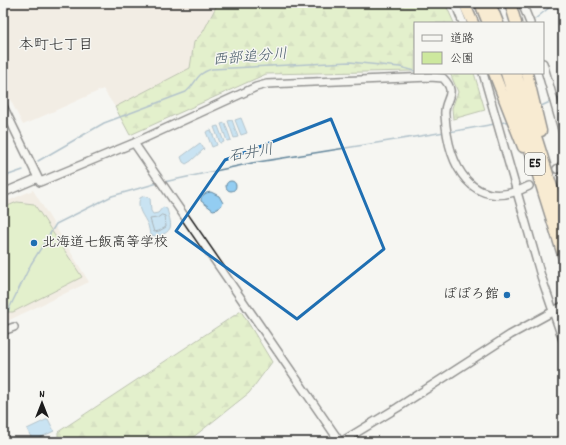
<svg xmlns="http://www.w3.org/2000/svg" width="566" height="445" font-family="Dekko,'Klee One',sans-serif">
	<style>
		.built { fill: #eee2d3 }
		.forest { fill: url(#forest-firs); stroke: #74825d }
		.park { fill: #cde89e; stroke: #74825d }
		.water { fill: #93cdf2; stroke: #63869c }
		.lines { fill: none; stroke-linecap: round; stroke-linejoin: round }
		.shore { stroke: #4c6372; stroke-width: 1 }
		.stream { stroke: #63869c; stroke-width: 1.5 }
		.minor-tunnel { stroke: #d5d5d2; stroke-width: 7; stroke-dasharray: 7 3.5; stroke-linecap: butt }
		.minor-casing { stroke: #1c1c1c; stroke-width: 10 }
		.highway-casing { stroke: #1c1c1c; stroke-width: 13 }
		.minor { stroke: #f6f6f2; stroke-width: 7 }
		.highway { stroke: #faddab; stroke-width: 10 }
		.marked { fill: none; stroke: #1f6fb2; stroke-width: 3; stroke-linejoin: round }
		.poi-dot { fill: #1f6fb2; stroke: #f6f6f2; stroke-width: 1.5 }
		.labels { text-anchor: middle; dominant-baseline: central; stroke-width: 3; stroke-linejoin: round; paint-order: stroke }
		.shield { fill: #f6f6f2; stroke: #5d5d5c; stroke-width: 1 }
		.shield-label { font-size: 13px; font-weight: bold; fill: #1c1c1c }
		.poi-label { font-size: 14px; fill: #1c1c1c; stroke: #f6f6f2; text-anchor: start }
		.neighbourhood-label { font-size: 15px; fill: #1c1c1c; stroke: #f6f6f2 }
		.water-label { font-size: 15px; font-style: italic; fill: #465a67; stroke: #f6f6f2 }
	</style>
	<defs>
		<pattern id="forest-firs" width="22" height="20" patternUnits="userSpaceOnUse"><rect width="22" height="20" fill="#cde89e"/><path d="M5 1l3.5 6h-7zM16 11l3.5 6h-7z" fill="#afc688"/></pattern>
	</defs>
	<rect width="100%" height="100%" fill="#f6f6f2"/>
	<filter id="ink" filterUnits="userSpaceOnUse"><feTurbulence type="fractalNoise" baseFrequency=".025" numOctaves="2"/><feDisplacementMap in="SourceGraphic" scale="8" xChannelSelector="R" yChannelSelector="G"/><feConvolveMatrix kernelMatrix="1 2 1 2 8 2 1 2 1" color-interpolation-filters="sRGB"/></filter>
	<g filter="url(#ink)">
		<path class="built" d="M3 3H218L203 32 194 42 190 68 115 107 103 89 23 125 3 85Z
			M33 190 89 282 3 323V203Z"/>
		<path class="forest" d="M218 3H445L454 23H415V71L266 74 130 135 115 107 190 68 194 42 203 32Z
			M450 73H474L485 110 453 119 452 108 458 92Z
			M241 311 272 362 249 393 187 442 58 441V432Z"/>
		<path class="park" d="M17 202 34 204 82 277 13 312H3V208Z"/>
		<path class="water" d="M241 118 247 133 241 135 235 120Z
			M232 120 238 137 234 138 228 121Z
			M225 123 231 140 227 141 221 124Z
			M218 126 224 142 220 143 214 127Z
			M211 130 217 145 212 147 206 132Z
			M200 143 204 149 191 161 186 164 183 162 181 157Z
			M226 186a5 5 0 1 1 10 0a5 5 0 1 1-10 0Z
			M211 192 219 196 223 203 218 209 213 210 201 201V197L206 193Z
			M144 196 150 198 151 211 153 214 158 213 163 207 167 209C168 214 172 223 170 228 167 235 155 238 150 234 149 231 149 228 148 225 144 216 136 209 140 198Z
			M48 419 54 431 33 441 27 429Z"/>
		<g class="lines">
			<path class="shore" d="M162 215 165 216 166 227 159 231 154 232 150 219 157 218Z"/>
			<path class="stream" d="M535 19 555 3
				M556 100 563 96
				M539 107 552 101
				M500 123 509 121
				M449 132 495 124
				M38 161 104 123 186 92C197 84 194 74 212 69L350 62 400 67 415 71
				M3 177 23 170
				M164 182 252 163 445 132
				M3 321 31 264 56 224 112 196 158 183"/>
			<path class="minor-tunnel" d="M529 186 557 169"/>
			<g class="minor-casing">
				<path id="minor" d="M455 3 463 23
					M522 3 530 23
					M543 63 563 133
					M483 73 541 276 563 340
					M3 106 38 178
					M134 143 340 442
					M557 169 563 165
					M3 193 38 178 40 182 134 143 256 87 267 84 430 77 443 78C459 94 443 99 445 115 448 164 471 215 529 186
					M3 331 14 327
					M341 442 397 408 510 335 563 306"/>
			</g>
			<g class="highway-casing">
				<path id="highway" d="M464 3 473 23
					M480 3 488 23
					M490 3 498 23
					M510 3 516 23
					M494 73 523 147
					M506 73 563 255
					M516 73 563 222
					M527 73 541 131"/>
			</g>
			<use href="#minor" class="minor"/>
			<use href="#highway" class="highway"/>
		</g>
	</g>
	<path d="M0 0H566V445H0ZM331 119 384 249 297 319 176 231 225 160Z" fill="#f6f6f2" fill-opacity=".55" fill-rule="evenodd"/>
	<path class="marked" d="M331 119 384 249 297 319 176 231 225 160Z"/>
	<g class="poi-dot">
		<circle cx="34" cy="243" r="4"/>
		<circle cx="507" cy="295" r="4"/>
	</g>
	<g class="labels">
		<rect class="shield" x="525" y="153" width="20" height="22" rx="3"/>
		<g class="shield-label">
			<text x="535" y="164">E5</text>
		</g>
		<g class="poi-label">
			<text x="42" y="243">北海道七飯高等学校</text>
			<text x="499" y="295" text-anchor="end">ぽぽろ館</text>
		</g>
		<g class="neighbourhood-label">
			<text x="56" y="46">本町七丁目</text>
		</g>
		<g class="water-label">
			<text transform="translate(250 58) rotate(-5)">西部追分川</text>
			<text transform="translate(251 154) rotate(-10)">石井川</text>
		</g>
	</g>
	<rect width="566" height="445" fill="none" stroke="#f6f6f2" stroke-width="16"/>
	<rect x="8" y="8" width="550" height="429" fill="none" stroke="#1c1c1c" stroke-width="1.5" filter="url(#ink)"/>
	<rect x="414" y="22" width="130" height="52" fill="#f6f6f2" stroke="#9f9f9c"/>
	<rect x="422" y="35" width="20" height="6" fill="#f6f6f2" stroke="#9f9f9c"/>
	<text x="450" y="42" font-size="12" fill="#1c1c1c">道路</text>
	<rect x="422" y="52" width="20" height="12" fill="#cde89e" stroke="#9f9f9c"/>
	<text x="450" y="62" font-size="12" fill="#1c1c1c">公園</text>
	<g transform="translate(42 403)" stroke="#f6f6f2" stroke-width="3" paint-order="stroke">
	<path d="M0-3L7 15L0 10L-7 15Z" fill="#1c1c1c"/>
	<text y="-6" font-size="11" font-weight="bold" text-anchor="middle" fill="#1c1c1c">N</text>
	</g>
</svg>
